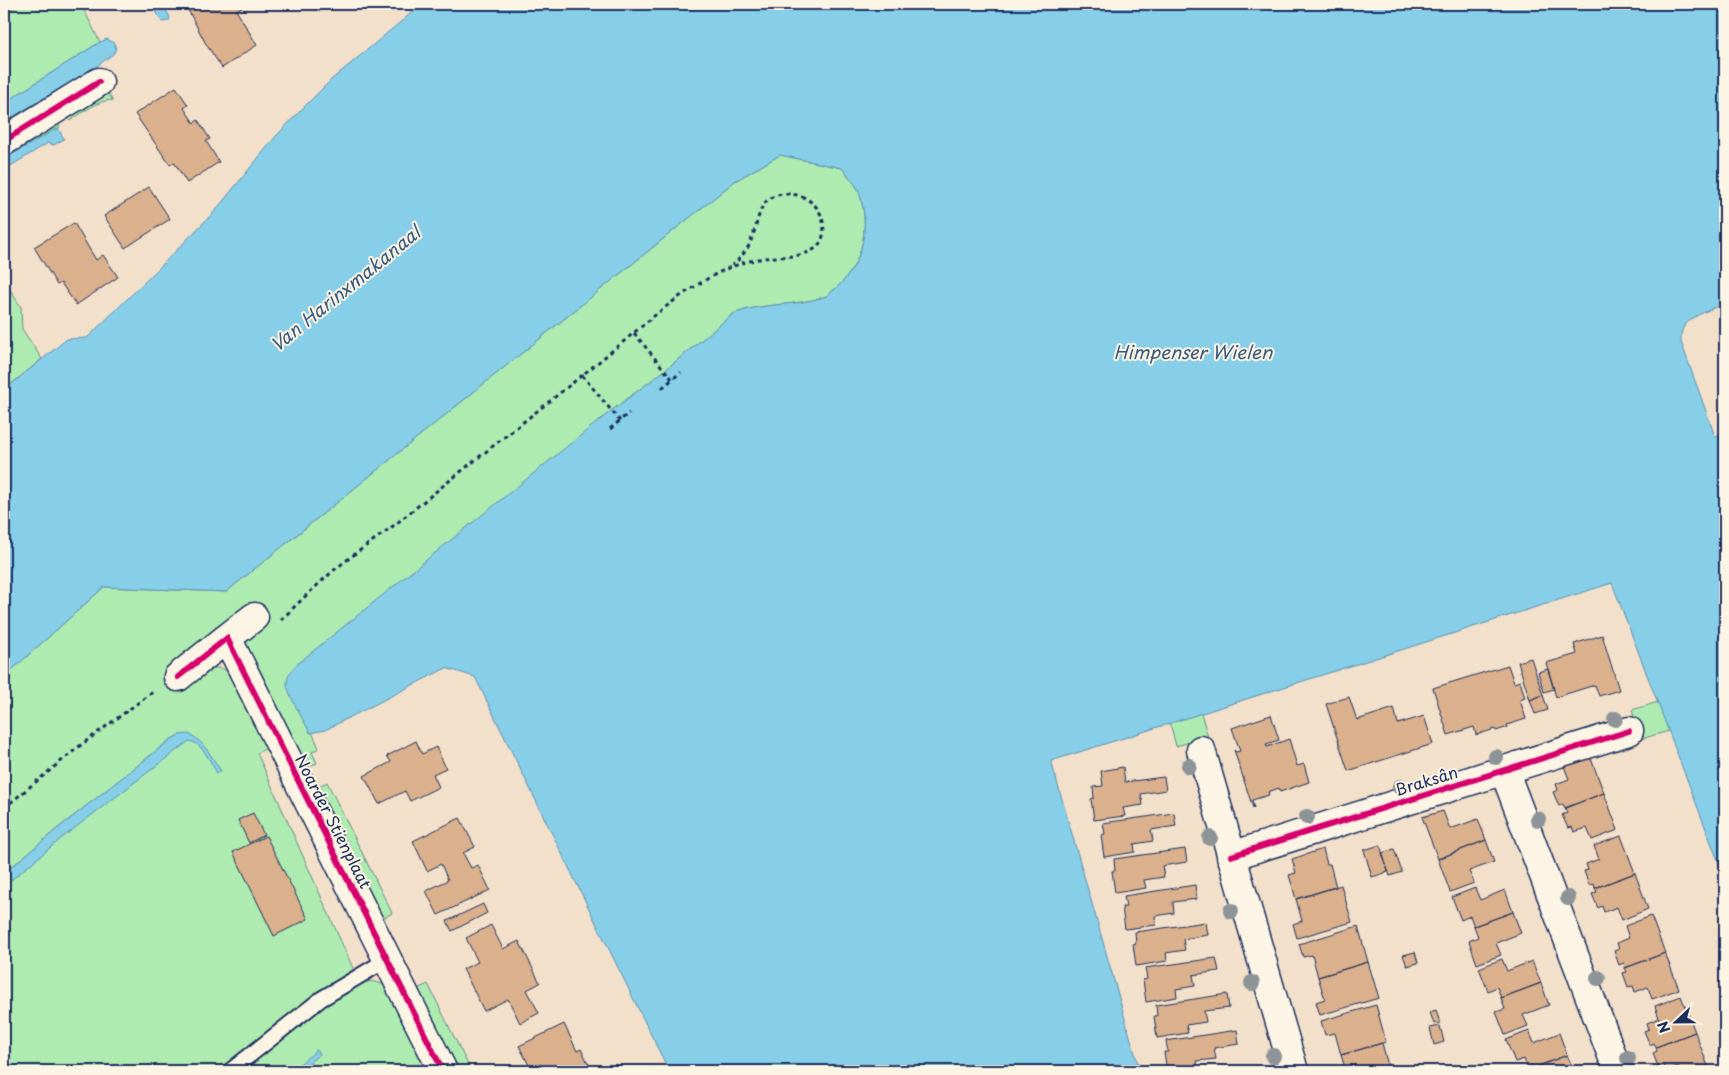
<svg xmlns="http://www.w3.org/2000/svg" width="1729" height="1075" font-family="'Playpen Sans',sans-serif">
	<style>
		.green { fill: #aeebb1; stroke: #648d88 }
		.water { fill: #87cfe8; stroke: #5c8fb1 }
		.building { fill: #dbb08c; stroke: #1b2f5e }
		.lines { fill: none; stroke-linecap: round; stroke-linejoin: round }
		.lane-casing { stroke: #1b2f5e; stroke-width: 18 }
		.street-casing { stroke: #1b2f5e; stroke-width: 31 }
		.path { stroke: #1b2f5e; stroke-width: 3; stroke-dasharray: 4 4; stroke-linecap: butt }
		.lane { stroke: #fcf5e5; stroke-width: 14 }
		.street { stroke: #fcf5e5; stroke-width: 28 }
		.cycleway-casing { stroke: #fcf5e5; stroke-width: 9 }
		.cycleway { stroke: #d6006c; stroke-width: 6 }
		.tree { fill: #8c9498 }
		.labels { text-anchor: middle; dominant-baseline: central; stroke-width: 4; stroke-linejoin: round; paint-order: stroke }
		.street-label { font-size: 16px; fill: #1b2f5e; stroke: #fcf5e5 }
		.water-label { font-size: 18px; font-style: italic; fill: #365780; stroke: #fcf5e5 }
	</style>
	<rect width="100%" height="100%" fill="#f2e0ca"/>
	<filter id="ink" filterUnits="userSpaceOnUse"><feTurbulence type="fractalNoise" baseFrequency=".02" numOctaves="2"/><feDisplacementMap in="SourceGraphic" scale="10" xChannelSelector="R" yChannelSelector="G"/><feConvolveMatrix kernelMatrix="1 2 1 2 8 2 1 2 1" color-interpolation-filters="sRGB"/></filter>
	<g filter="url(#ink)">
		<path class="green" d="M4 4H81L100 42 4 103Z
			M93 69 98 77 4 135V122Z
			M103 85 113 101C102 97 79 115 70 121L62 110Z
			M53 117 60 127 4 159V148Z
			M780 155 842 168C847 174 854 182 858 189 871 224 864 264 836 288 832 291 828 296 824 297 794 307 762 302 733 314L664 371 611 411 310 732H312L319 748 312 752 317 763 305 769 245 646 244 639 210 668C219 667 225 669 233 674L269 747 257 753 360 984C369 980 378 981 387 987L431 1071H298L320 1053 296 1071H4V881L179 735 170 740 57 829 4 873V677L104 587 226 592 735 181Z
			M4 280 21 307 22 329 42 359 4 390Z
			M1658 702 1669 731 1641 739 1632 710Z
			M1201 713 1208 737 1176 746 1170 723Z
			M327 782 392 913 380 920 315 788Z
			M428 984 471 1071H455L415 990Z"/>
		<path class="water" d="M151 4H162L170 17 169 21 162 22Z
			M422 4H1725V303C1715 308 1691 316 1685 325 1681 330 1681 336 1681 342L1715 436 1725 433V879L1612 583 1051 761 1140 1071H669L475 677 446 668 325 730 310 733C305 722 286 692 287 683 287 676 292 670 296 665L611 411 664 371 733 314C762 302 794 307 824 297 828 296 832 291 836 288 864 264 871 224 858 189 854 182 847 174 842 168L780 155 735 181 226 592 104 587 4 677V390L67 339 87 338 158 269 215 211 277 135 304 107 331 80Z
			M107 39 114 43 116 49 113 54 93 69 4 122V103L100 42Z
			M58 128 64 139 54 145 48 143 4 170V159Z
			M189 734C204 741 212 758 221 771L217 773C210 762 203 743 189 741L63 837 4 886V873L57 829 170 740 179 735Z
			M317 1050 320 1054 298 1071H291Z"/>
		<path class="building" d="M185 4H249L236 10 257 45 222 68 206 44Z
			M176 87 188 105 184 108 194 123 198 120 210 139 206 141 219 162 187 183 174 162 170 165 135 114Z
			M149 187 170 219 125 248 104 216Z
			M74 223 96 260 103 255 118 277 76 305 61 283 57 285 34 247Z
			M1602 635 1619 690 1599 696 1595 685 1556 697 1546 663 1577 654 1574 644Z
			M1531 658 1543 695 1530 700 1518 662Z
			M1508 665 1514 683 1520 681 1525 698 1520 700 1526 719 1507 725 1508 727 1496 731 1495 729 1476 735 1474 727 1448 735 1433 688Z
			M1548 669 1554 689 1544 692 1538 672Z
			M1543 695 1548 710 1535 714 1530 700Z
			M1349 697 1357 720 1394 708 1398 724 1424 716 1433 744 1348 771 1326 704Z
			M1271 715 1279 740 1266 744 1267 747 1289 739 1297 766 1304 764 1309 782 1280 792 1279 788 1268 792 1269 795 1252 800 1254 808H1253L1234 750 1236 752 1240 751 1232 728Z
			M416 741 422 754 436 747 446 768 433 774 439 787 410 801 405 791 379 804 364 776 391 762 387 756Z
			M1590 756 1604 793 1565 808 1563 804 1559 806 1553 792 1558 790 1556 784 1569 779 1563 764Z
			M1123 767 1125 782 1164 777 1166 790 1141 794 1143 805 1123 808 1125 816 1094 820 1091 799 1094 798 1093 787 1103 786 1101 771Z
			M1604 793 1618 830 1592 840 1587 828 1574 832 1572 827 1568 828 1562 815 1567 813 1565 808Z
			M1443 811 1450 829 1478 819 1486 840 1438 859 1422 817Z
			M253 813 264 835 249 843 238 820Z
			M1174 813 1176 826 1151 830 1153 841 1134 844 1135 852 1104 857 1101 835 1105 834 1103 823Z
			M460 818 475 847 463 853 471 868 478 865 490 890 438 915 426 891 448 880 441 864 427 871 413 841Z
			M266 836 308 919 274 936 233 852Z
			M1621 836 1635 873 1595 888 1594 884 1589 885 1584 871 1588 870 1586 864 1599 859 1594 846Z
			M1486 840 1494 862 1469 871 1474 883 1450 892 1438 859Z
			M1380 845 1388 872 1372 877 1364 850Z
			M1185 849 1187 862 1162 866 1164 877 1144 880 1146 888 1115 893 1112 871H1115L1114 859Z
			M1323 849 1327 864H1330L1336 887 1296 899 1289 875 1296 873 1292 859Z
			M1394 849 1402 872 1390 876 1382 853Z
			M1635 873 1648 909 1622 920 1617 907 1604 912 1602 906 1598 908 1592 894 1597 892 1595 888Z
			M1195 885 1197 899 1173 902 1174 913 1155 916 1156 925 1125 929 1122 907H1126L1124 896Z
			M1341 885 1352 922 1297 938 1293 924 1302 921 1296 899Z
			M1475 888 1480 900 1505 890 1513 912 1474 926 1470 916 1461 920 1452 897Z
			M483 904 487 913 452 931 447 921Z
			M1513 912 1521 933 1496 943 1501 955 1477 964 1469 941 1478 937 1474 926Z
			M1651 916 1665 953 1625 968 1624 963 1619 965 1614 951 1619 949 1617 943 1629 938 1625 926Z
			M1206 922 1208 935 1183 939 1185 950 1166 953 1167 961 1136 966 1133 944 1136 943 1135 932Z
			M491 925 503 949 519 941 540 983 527 990 539 1013 520 1023 508 999 484 1011 463 969 478 962 466 938Z
			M1358 926 1368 962 1318 977 1312 955 1303 957 1299 944Z
			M1415 952 1418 963 1407 966 1403 955Z
			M1665 953 1679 989 1652 999 1648 987 1635 992 1633 986 1628 987 1623 973 1627 972 1625 968Z
			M1216 958 1219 971 1193 975 1195 986 1176 989 1177 997 1146 1002 1143 980 1147 979 1145 968Z
			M1502 959 1507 971 1532 961 1541 983 1501 998 1497 987 1488 991 1479 968Z
			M1368 962 1379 998 1320 1015 1316 1002 1325 999 1318 977Z
			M1541 983 1549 1005 1523 1015 1528 1026 1505 1035 1496 1012 1505 1009 1501 998Z
			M1227 994 1229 1008 1204 1011 1206 1022 1186 1025 1188 1033 1157 1038 1154 1016H1157L1156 1005Z
			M1681 996 1695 1032 1656 1047 1654 1043 1650 1045 1644 1031 1649 1029 1647 1023 1659 1018 1655 1006Z
			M1376 1005 1386 1042 1341 1055 1335 1033 1325 1035 1321 1021Z
			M1436 1010 1440 1023 1434 1024 1430 1012Z
			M564 1024 577 1051 581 1049 592 1071H529L531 1069 519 1046Z
			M1440 1026 1444 1042 1434 1045 1430 1028Z
			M1237 1030 1239 1044 1214 1048 1216 1059 1197 1061 1198 1070 1167 1071 1164 1052H1168L1166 1041Z
			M1529 1031 1534 1043 1559 1033 1567 1055 1528 1070 1524 1059 1515 1062 1506 1040Z
			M1695 1032 1709 1069 1702 1071H1680L1678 1066 1665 1071 1663 1065 1658 1067 1653 1053 1657 1051 1656 1047Z
			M1382 1043 1388 1066 1386 1067 1387 1071H1346L1341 1055Z
			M1567 1055 1574 1071H1529L1528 1070Z
			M1248 1067V1071H1216Z"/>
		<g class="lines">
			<g class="lane-casing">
				<path id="lane" d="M230 1071 321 999 388 959"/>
			</g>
			<g class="street-casing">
				<path id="street" d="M4 141 99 82
					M227 638 254 617
					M178 677 227 638 443 1071
					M1201 750 1294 1071
					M1504 770 1618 1071
					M1231 856 1629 731"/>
			</g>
			<path class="path" d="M634 333 672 379
				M582 375 620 421
				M662 388 681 372
				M610 429 629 413
				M281 620C298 603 315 587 333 571 354 554 376 539 397 523 445 484 493 446 541 408 569 386 596 364 623 342 650 319 676 297 707 279 726 268 744 261 765 258 780 256 797 258 811 251 830 242 826 213 811 202 804 196 796 194 787 194 758 194 760 218 752 238 748 250 741 257 733 265
				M4 808 81 745 154 691"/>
			<use href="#lane" class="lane"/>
			<use href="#street" class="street"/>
			<g class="cycleway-casing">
				<path id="cycleway" d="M4 141 99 82
					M178 677 227 638 443 1071
					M1231 856 1629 731"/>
			</g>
			<use href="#cycleway" class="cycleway"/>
		</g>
		<g class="tree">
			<circle cx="1615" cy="719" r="8"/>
			<circle cx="1496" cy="757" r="8"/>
			<circle cx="1189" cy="766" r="8"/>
			<circle cx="1400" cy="787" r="8"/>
			<circle cx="1307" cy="817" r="8"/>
			<circle cx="1538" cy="819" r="8"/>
			<circle cx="1210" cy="838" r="8"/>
			<circle cx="1568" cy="898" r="8"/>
			<circle cx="1231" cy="911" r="8"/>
			<circle cx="1598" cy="978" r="8"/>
			<circle cx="1252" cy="983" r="8"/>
			<circle cx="1273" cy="1056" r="8"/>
			<circle cx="1628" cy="1058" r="8"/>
		</g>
	</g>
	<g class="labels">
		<g class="street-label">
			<text transform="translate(1426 780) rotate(-17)">Braksân</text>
			<text transform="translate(334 821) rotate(63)">Noarder Stienplaat</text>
		</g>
		<g class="water-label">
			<text transform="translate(345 288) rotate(-39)">Van Harinxmakanaal</text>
			<text x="1193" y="351">Himpenser Wielen</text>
		</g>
	</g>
	<rect width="1729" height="1075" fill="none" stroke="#fcf5e5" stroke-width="20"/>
	<rect x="10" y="10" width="1709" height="1055" fill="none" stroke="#1b2f5e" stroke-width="2" filter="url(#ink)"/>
	<g transform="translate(1676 1022) rotate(248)" stroke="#fcf5e5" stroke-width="4" paint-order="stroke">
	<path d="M0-4L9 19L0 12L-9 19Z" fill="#1b2f5e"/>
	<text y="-8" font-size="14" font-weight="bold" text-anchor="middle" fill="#1b2f5e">N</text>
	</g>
</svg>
